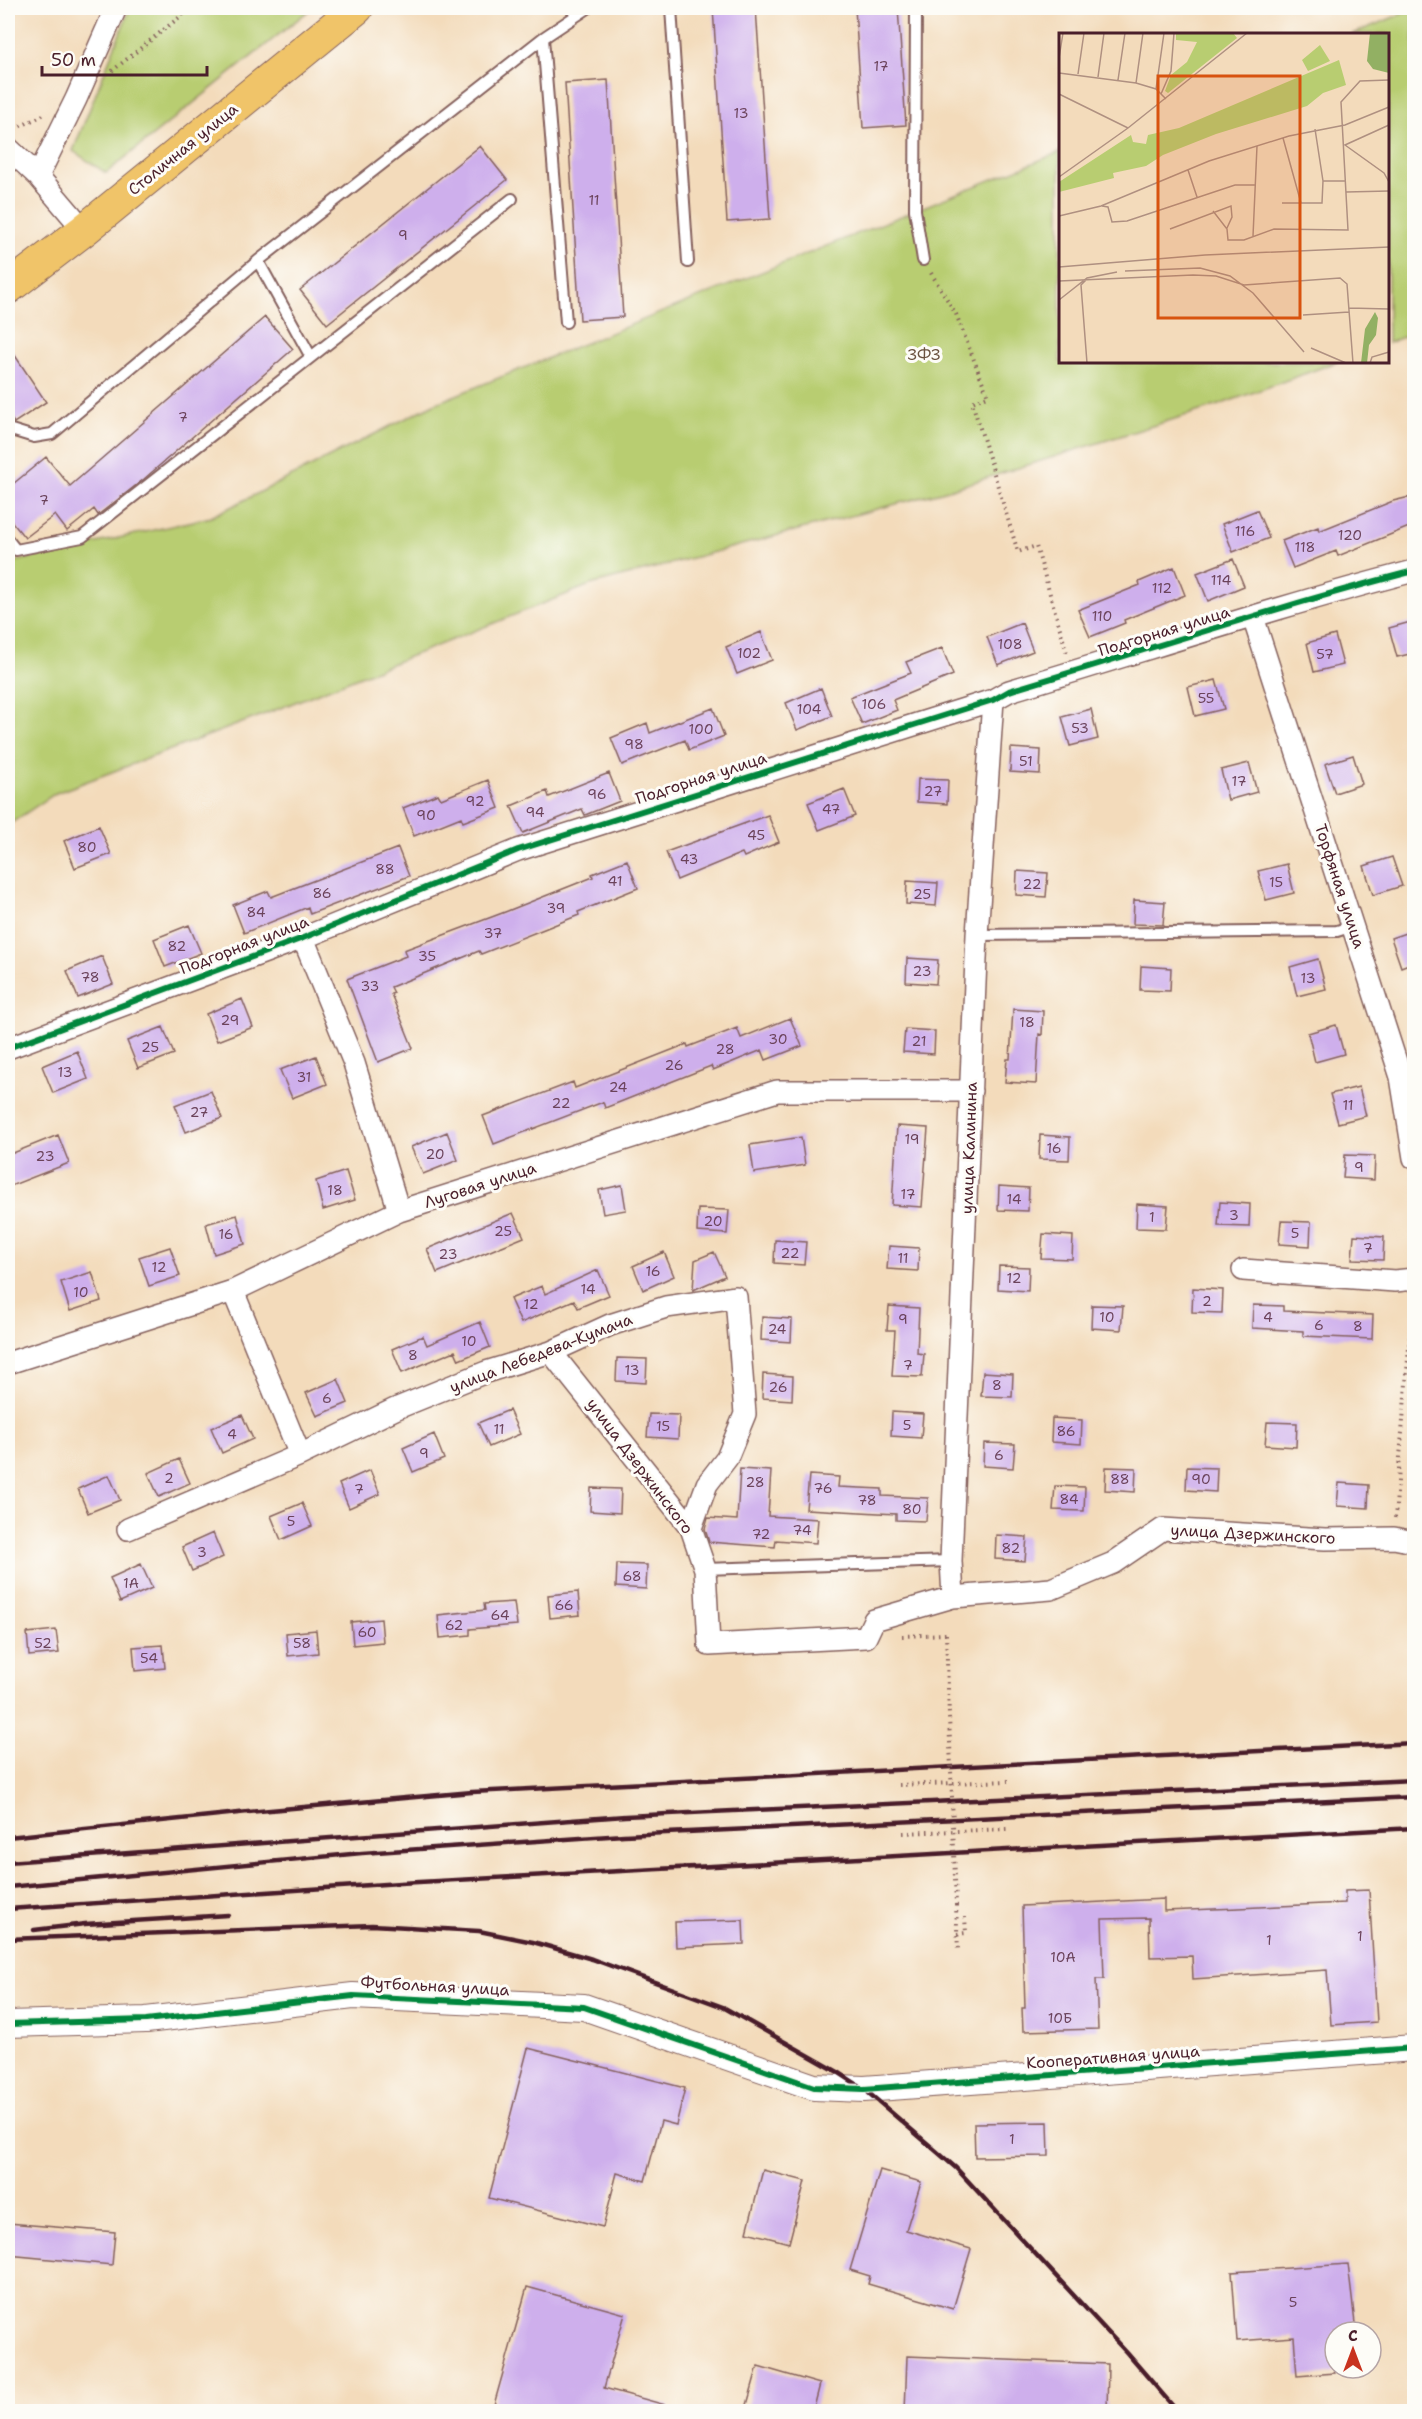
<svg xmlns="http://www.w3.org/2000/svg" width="1422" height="2419" font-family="'Shantell Sans',sans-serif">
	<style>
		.green { fill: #b8cd71; stroke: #81764e; stroke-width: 1.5 }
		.building { fill: #ceafec }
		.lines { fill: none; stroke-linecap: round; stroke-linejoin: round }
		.service-casing { stroke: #85615d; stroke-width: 14 }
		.minor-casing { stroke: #85615d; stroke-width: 24 }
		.tertiary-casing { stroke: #85615d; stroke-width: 28 }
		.primary-casing { stroke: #85615d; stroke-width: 34 }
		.path { stroke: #85615d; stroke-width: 4; stroke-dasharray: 1.5 4.5; stroke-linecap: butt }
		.service { stroke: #fff; stroke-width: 10 }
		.minor { stroke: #fff; stroke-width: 21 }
		.tertiary { stroke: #fff; stroke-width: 26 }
		.primary { stroke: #f0c469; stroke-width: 32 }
		.rail { stroke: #4a1f2b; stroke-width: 4.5 }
		.path-bridge { stroke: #85615d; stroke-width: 4; stroke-dasharray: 1.5 4.5; stroke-linecap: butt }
		.cycleway-casing { stroke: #fdfcf7; stroke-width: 10 }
		.cycleway { stroke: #00873e; stroke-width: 6 }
		.labels { text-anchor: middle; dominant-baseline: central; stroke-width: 6; stroke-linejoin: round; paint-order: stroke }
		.number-label { font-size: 14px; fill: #6b435b }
		.street-label { font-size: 16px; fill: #4a1f2b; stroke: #fdfcf7 }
		.park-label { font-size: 16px; fill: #6b5340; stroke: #fdfcf7 }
		.inset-road { fill: none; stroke: #af9081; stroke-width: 1.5 }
		.view { fill: #d8530f; fill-opacity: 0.15; stroke: #d8530f; stroke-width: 3 }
		.inset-edge { fill: none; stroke: #4a1f2b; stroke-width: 3 }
	</style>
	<rect width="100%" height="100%" fill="#fdfcf7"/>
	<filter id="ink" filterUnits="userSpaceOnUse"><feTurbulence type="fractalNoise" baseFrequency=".0167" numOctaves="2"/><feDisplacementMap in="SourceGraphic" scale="12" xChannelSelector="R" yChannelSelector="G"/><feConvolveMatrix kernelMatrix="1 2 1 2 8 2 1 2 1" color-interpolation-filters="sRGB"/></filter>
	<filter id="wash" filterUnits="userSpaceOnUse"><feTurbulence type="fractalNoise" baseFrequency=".008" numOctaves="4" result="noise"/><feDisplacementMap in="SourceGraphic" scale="24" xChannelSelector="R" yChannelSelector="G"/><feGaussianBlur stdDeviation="1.35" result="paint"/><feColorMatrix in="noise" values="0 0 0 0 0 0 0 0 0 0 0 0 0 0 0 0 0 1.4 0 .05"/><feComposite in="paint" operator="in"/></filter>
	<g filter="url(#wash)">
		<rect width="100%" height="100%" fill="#f3dbbb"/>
		<path class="green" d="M130 8H312L106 173 73 151Z
			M1414 9V333L1388 343V34H1352Z
			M1060 152V362H1337L1216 406 945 491 590 585 255 718 56 793 8 825V563L211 517 434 404Z"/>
		<g id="blocks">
			<path class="building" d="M713 8H756L770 219 727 222Z
				M855 8H898L906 125 863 128Z
				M608 80 623 317 580 320 565 83Z
				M480 146 507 180 327 324 300 290Z
				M265 317 293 349 144 479 98 515 94 509 67 531 55 515 25 538 8 517V488L46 457 70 486Z
				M8 345 46 402 14 423 8 414Z
				M1414 496V525L1338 556 1336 551 1293 568 1282 541 1318 527 1319 531 1393 501Z
				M1257 510 1269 538 1233 552 1222 524Z
				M1233 559 1244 586 1208 601 1197 573Z
				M1174 567 1185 595 1124 620 1125 623 1090 637 1078 610 1140 585 1139 582Z
				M1414 621V653L1397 657 1389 628Z
				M1022 623 1033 651 998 665 987 637Z
				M761 632 772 660 737 674 726 647Z
				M1335 635 1343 665 1314 672 1307 643Z
				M942 648 953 675 893 700 897 710 862 724 850 697 911 673 906 662Z
				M1216 680 1224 709 1195 716 1188 687Z
				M821 688 832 716 797 730 786 703Z
				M713 708 724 736 689 750 685 740 622 765 611 738 647 723 650 733Z
				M1091 709 1098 739 1070 746 1062 717Z
				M1011 748 1041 750 1040 774 1010 772Z
				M1353 755 1362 784 1335 793 1325 764Z
				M1249 763 1257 792 1228 800 1221 770Z
				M609 773 620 801 585 815 582 809 523 833 511 806 547 791 549 797Z
				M918 779 948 780 947 804 917 802Z
				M488 780 499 808 463 822 461 817 414 836 403 808 438 794 441 799Z
				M844 789 855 816 819 830 808 803Z
				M768 815 779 842 744 857 742 853 677 880 666 852Z
				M99 826 111 854 75 868 64 841Z
				M398 848 409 876 310 914 308 907 244 933 233 905 268 891 271 897Z
				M1392 857 1402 886 1373 895 1364 866Z
				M627 860 638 888 578 912 579 915 544 929 481 954 479 951 391 987 394 993 391 994 413 1048 378 1062 347 979 406 956 404 950 505 912 593 877 592 874Z
				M1287 864 1294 893 1266 900 1258 871Z
				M1017 871 1048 873 1046 897 1016 895Z
				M907 881 938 883 936 906 906 904Z
				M1134 900 1165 902 1163 925 1133 924Z
				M189 925 201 953 165 967 154 939Z
				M1414 930V962L1401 967 1391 938Z
				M102 956 113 984 78 998 67 971Z
				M907 958 938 960 936 984 906 982Z
				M1318 959 1326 989 1297 996 1290 967Z
				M1141 966 1171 968 1170 991 1140 990Z
				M242 999 253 1027 217 1041 206 1014Z
				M1013 1009 1043 1011 1042 1035 1039 1034 1036 1084 1005 1082 1007 1059H1010Z
				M790 1018 802 1046 766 1060 762 1050 713 1070 711 1066 605 1108 603 1102 494 1144 483 1116 573 1082 575 1088 687 1044 688 1047 737 1028 741 1038Z
				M1336 1025 1344 1054 1315 1062 1308 1033Z
				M163 1027 174 1054 138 1068 127 1041Z
				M905 1029 935 1031 934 1054 903 1052Z
				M77 1051 88 1079 53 1093 42 1066Z
				M316 1056 327 1084 292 1098 280 1070Z
				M1359 1087 1366 1116 1338 1123 1330 1094Z
				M211 1091 222 1118 186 1132 175 1105Z
				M897 1126 928 1128 922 1207 892 1205Z
				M447 1132 458 1160 423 1174 411 1147Z
				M58 1135 69 1163 8 1187V1155Z
				M1040 1135 1070 1137 1069 1160 1039 1159Z
				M801 1137 805 1165 754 1173 750 1145Z
				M1345 1155 1375 1156 1374 1180 1343 1178Z
				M346 1171 355 1200 323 1210 316 1181Z
				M622 1185 626 1210 603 1214 599 1190Z
				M999 1186 1029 1188 1028 1211 998 1210Z
				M1220 1202 1250 1204 1249 1227 1218 1226Z
				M1137 1204 1168 1206 1166 1229 1136 1228Z
				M698 1209 729 1210 727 1234 697 1232Z
				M513 1213 524 1237 437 1273 427 1249Z
				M237 1215 245 1244 214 1254 206 1224Z
				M1281 1221 1311 1222 1310 1246 1279 1244Z
				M1043 1234 1073 1236 1072 1259 1041 1258Z
				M1354 1235 1384 1237 1383 1260 1352 1259Z
				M775 1240 806 1242 804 1265 774 1263Z
				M889 1246 919 1248 918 1271 887 1269Z
				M170 1247 180 1276 149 1286 139 1257Z
				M664 1252 674 1276 643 1290 633 1266Z
				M714 1252 725 1276 693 1290 695 1260Z
				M999 1266 1029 1267 1028 1291 998 1289Z
				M598 1270 609 1295 578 1308 574 1300 521 1323 510 1299 542 1286 545 1294Z
				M92 1272 101 1301 70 1311 61 1282Z
				M1193 1288 1223 1290 1222 1313 1192 1312Z
				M1092 1305 1123 1306 1121 1330 1091 1328Z
				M1253 1305 1283 1306V1311L1373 1315 1372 1339 1303 1336V1331L1252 1328Z
				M889 1306 919 1308 917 1353 924 1354 922 1377 892 1376 895 1330H887Z
				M762 1317 792 1319 791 1342 761 1340Z
				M480 1322 490 1347 459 1360 455 1351 402 1373 392 1349 423 1336 427 1345Z
				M617 1358 647 1359 646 1383 616 1381Z
				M983 1372 1013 1374 1012 1397 981 1396Z
				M763 1374 793 1376 792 1400 762 1398Z
				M338 1379 348 1403 317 1416 306 1393Z
				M509 1410 520 1434 489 1447 478 1423Z
				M892 1412 923 1414 921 1438 891 1436Z
				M649 1414 679 1415 678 1439 647 1437Z
				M242 1415 253 1439 222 1453 211 1428Z
				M1052 1418 1082 1420 1081 1444 1051 1442Z
				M1267 1422 1297 1423 1296 1447 1265 1445Z
				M434 1434 444 1459 413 1472 403 1448Z
				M984 1443 1015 1444 1013 1468 983 1466Z
				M179 1459 190 1483 159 1497 148 1473Z
				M1106 1467 1136 1468 1135 1492 1105 1490Z
				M1187 1467 1217 1468 1216 1492 1186 1490Z
				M740 1469 771 1471 768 1516 818 1519 816 1543 776 1540 775 1547 709 1542 705 1529 708 1518 737 1520Z
				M370 1470 380 1494 349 1508 339 1484Z
				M109 1475 120 1500 88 1513 78 1489Z
				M809 1475 839 1477 838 1487 882 1489V1496L928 1498 926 1521 896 1520V1514L806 1509Z
				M1339 1483 1369 1485 1368 1508 1337 1506Z
				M1055 1486 1085 1487 1084 1511 1053 1510Z
				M591 1488 621 1489 620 1513 590 1511Z
				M302 1503 312 1526 281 1540 271 1516Z
				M213 1533 223 1557 192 1571 182 1547Z
				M996 1535 1027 1537 1025 1561 995 1559Z
				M141 1564 152 1588 120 1602 110 1578Z
				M617 1564 647 1565 646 1589 616 1587Z
				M578 1592 580 1615 550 1618 548 1595Z
				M514 1602 517 1625 470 1629V1635L440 1638 438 1615 485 1610 484 1604Z
				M381 1619 383 1642 353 1645 351 1622Z
				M56 1630 59 1653 29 1656 27 1633Z
				M316 1630 318 1653 288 1656 286 1633Z
				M163 1645 165 1668 135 1671 133 1647Z
				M1369 1890 1377 2022 1331 2025 1327 1970 1193 1979 1192 1956 1150 1957 1149 1918 1102 1919 1104 1979H1096L1098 2029 1023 2031 1022 2008H1025L1022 1906 1164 1899V1911L1239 1908 1345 1903V1891Z
				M743 1920 744 1944 676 1947 675 1922Z
				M528 2048 685 2088 676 2125 661 2121 645 2181 617 2173 603 2227 489 2198Z
				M1048 2122 1049 2156 975 2157 974 2123Z
				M763 2170 805 2181 789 2243 747 2232Z
				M880 2170 921 2182 906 2230 971 2249 953 2309 868 2284 870 2276 850 2270Z
				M8 2223 115 2232 112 2265 8 2255Z
				M1348 2264 1356 2332H1335V2373L1297 2376 1294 2337 1237 2341 1232 2272Z
				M527 2287 625 2314 604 2388 669 2406 668 2412H492Z
				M907 2356 1108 2364 1107 2412H905Z
				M758 2366 820 2384 813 2412H745Z"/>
		</g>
	</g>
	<g filter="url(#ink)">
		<use href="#blocks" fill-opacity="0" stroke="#85615d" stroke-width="1.5"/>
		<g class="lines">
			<g class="service-casing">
				<path id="service" d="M671 8 688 262
					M916 8 915 210 923 260
					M543 38 566 322
					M258 261 311 357
					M8 429 34 437 52 434 258 261 543 38 588 8
					M8 540 16 550 82 537 512 199
					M977 935 1337 931 1353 926
					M705 1569 951 1561"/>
			</g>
			<g class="minor-casing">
				<path id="minor" d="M8 148 38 176 84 230
					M38 176 76 99 116 8
					M1253 617 1401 1077 1414 1158
					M303 938 354 1063 399 1211
					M8 1048 303 938 518 850 993 700 1009 691C1144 651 1278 606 1414 571
					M1243 1270 1395 1281 1414 1279
					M233 1291 300 1455
					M551 1352 691 1528 705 1569 709 1645 866 1637 874 1620 953 1597 1051 1589 1113 1563 1163 1529 1325 1539 1394 1538 1414 1542
					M8 1363 233 1291 399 1211 777 1091H971
					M128 1529 300 1455 395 1409 486 1372 551 1352 610 1325 666 1307 736 1297 745 1414 727 1458 707 1484 691 1528
					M953 1597 951 1561 977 935 993 700"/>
			</g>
			<g class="tertiary-casing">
				<path id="tertiary" d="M8 2024 146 2020 353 1996 584 2007 814 2087 864 2089 1414 2048"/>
			</g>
			<g class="primary-casing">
				<path id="primary" d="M8 288 84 230 357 8"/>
			</g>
			<path class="path" d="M112 71 191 8
				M15 129 43 115
				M931 273 956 314 988 396 972 402 1018 552 1036 546 1067 653
				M1395 1518 1413 1298
				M902 1636 946 1634
				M899 1785 1008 1781
				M903 1833 1008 1829
				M956 1905 958 1950
				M957 1934 966 1933 965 1917"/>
			<use href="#service" class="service"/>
			<use href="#minor" class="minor"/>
			<use href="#tertiary" class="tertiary"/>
			<use href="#primary" class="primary"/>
			<path class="rail" d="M8 1837 248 1812 472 1792 1414 1743
				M8 1862 625 1816 1414 1780
				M8 1887 362 1853 624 1835 1414 1797
				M8 1909 400 1883 1414 1828
				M34 1930 85 1924 228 1915
				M8 1939 372 1925 479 1931 533 1942 592 1959 723 2007 838 2072 864 2089 956 2168 1127 2353 1178 2412"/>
			<path class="path-bridge" d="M946 1634 956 1905"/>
			<g class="cycleway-casing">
				<path id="cycleway" d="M8 1048 303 938 518 850 993 700 1009 691C1144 651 1278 606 1414 571
					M8 2024 146 2020 353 1996 584 2007 814 2087 864 2089 1414 2048"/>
			</g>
			<use href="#cycleway" class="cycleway"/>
		</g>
	</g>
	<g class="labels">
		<g class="number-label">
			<text x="881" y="66">17</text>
			<text x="741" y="113">13</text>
			<text x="594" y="200">11</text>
			<text x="403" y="235">9</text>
			<text x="183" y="417">7</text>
			<text x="44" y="500">7</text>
			<text x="1245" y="531">116</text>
			<text x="1350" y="535">120</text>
			<text x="1305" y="547">118</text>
			<text x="1221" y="580">114</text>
			<text x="1162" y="588">112</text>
			<text x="1102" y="616">110</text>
			<text x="1010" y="644">108</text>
			<text x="749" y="653">102</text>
			<text x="1325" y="654">57</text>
			<text x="1206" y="698">55</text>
			<text x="874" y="704">106</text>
			<text x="809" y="709">104</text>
			<text x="1080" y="728">53</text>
			<text x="701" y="729">100</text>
			<text x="634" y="744">98</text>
			<text x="1026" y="761">51</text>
			<text x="1239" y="781">17</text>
			<text x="933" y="791">27</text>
			<text x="597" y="794">96</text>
			<text x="475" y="801">92</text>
			<text x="831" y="809">47</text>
			<text x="535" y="812">94</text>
			<text x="426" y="815">90</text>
			<text x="756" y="835">45</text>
			<text x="87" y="847">80</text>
			<text x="689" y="859">43</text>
			<text x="385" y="869">88</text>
			<text x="615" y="881">41</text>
			<text x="1276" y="882">15</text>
			<text x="1032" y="884">22</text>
			<text x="322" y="893">86</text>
			<text x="922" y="894">25</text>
			<text x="556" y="908">39</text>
			<text x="256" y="912">84</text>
			<text x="493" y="933">37</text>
			<text x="177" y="946">82</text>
			<text x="427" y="956">35</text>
			<text x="922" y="971">23</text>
			<text x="90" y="977">78</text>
			<text x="1308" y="978">13</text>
			<text x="370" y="986">33</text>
			<text x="230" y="1020">29</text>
			<text x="1027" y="1022">18</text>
			<text x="778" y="1039">30</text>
			<text x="919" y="1041">21</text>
			<text x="150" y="1047">25</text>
			<text x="725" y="1049">28</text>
			<text x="674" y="1065">26</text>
			<text x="65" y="1072">13</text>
			<text x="304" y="1077">31</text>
			<text x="618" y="1087">24</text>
			<text x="561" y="1103">22</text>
			<text x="1348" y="1105">11</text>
			<text x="199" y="1112">27</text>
			<text x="912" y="1139">19</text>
			<text x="1054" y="1148">16</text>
			<text x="435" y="1154">20</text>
			<text x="45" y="1156">23</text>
			<text x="1359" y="1167">9</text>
			<text x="335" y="1190">18</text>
			<text x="908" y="1194">17</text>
			<text x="1014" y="1199">14</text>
			<text x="1234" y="1215">3</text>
			<text x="1152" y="1217">1</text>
			<text x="713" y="1221">20</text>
			<text x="503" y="1231">25</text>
			<text x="1295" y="1233">5</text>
			<text x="226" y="1234">16</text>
			<text x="1368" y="1248">7</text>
			<text x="790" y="1253">22</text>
			<text x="448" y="1254">23</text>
			<text x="903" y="1258">11</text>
			<text x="159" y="1267">12</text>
			<text x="653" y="1271">16</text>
			<text x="1014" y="1278">12</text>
			<text x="588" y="1289">14</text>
			<text x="81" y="1292">10</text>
			<text x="1207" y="1301">2</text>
			<text x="531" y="1304">12</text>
			<text x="1107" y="1317">10</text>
			<text x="1268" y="1317">4</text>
			<text x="903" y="1319">9</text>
			<text x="1319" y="1325">6</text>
			<text x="1358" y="1326">8</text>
			<text x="777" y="1329">24</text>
			<text x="469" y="1341">10</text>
			<text x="413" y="1355">8</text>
			<text x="908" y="1365">7</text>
			<text x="632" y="1370">13</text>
			<text x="997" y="1385">8</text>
			<text x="778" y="1387">26</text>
			<text x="327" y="1398">6</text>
			<text x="907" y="1425">5</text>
			<text x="663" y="1426">15</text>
			<text x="499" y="1429">11</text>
			<text x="1066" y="1431">86</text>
			<text x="232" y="1434">4</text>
			<text x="424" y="1453">9</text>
			<text x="999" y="1455">6</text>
			<text x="169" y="1478">2</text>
			<text x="1120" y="1479">88</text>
			<text x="1201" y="1479">90</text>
			<text x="755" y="1482">28</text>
			<text x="823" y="1488">76</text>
			<text x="359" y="1489">7</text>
			<text x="1069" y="1499">84</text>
			<text x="867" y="1500">78</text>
			<text x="912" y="1509">80</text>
			<text x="291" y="1521">5</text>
			<text x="802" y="1530">74</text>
			<text x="761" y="1534">72</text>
			<text x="1011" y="1548">82</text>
			<text x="202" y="1552">3</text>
			<text x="632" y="1576">68</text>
			<text x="131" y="1583">1А</text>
			<text x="564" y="1605">66</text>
			<text x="500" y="1615">64</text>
			<text x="454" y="1625">62</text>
			<text x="367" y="1632">60</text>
			<text x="43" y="1643">52</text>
			<text x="302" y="1643">58</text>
			<text x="149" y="1658">54</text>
			<text x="1360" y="1936">1</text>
			<text x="1269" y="1940">1</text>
			<text x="1063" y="1957">10А</text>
			<text x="1060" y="2018">10Б</text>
			<text x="1012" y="2139">1</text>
			<text x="1293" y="2302">5</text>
		</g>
		<g class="street-label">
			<text transform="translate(183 149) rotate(-39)">Столичная улица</text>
			<text transform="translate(1164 631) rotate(-17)">Подгорная улица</text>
			<text transform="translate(701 778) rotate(-18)">Подгорная улица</text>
			<text transform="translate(1340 886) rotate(72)">Торфяная улица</text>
			<text transform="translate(244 945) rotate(-21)">Подгорная улица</text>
			<text transform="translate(969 1148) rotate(-88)">улица Калинина</text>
			<text transform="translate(480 1185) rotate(-18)">Луговая улица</text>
			<text transform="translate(541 1353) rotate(-21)">улица Лебедева-Кумача</text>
			<text transform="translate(640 1466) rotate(53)">улица Дзержинского</text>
			<text transform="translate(1253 1534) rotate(3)">улица Дзержинского</text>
			<text transform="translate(435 1986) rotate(3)">Футбольная улица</text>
			<text transform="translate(1113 2057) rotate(-4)">Кооперативная улица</text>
		</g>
		<g class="park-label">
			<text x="924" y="354">ЗФЗ</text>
		</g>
	</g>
	<g transform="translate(1059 33)">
		<rect width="330" height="330" fill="#f3dbbb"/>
		<path d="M174 0 178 5 109 60 106 58 112 42 128 29 138 9 117 7V1ZM261 12 271 28 249 38 243 27ZM280 27 287 52 264 60 248 73 157 101 104 122 87 133 54 140 55 145 0 159V149L72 102 74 109 87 111 89 102 120 95Z" fill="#b8cd71"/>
		<path d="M311 0H330V40L314 36 308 28ZM316 279 319 285 317 302 310 312 308 330H302L306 296Z" fill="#92b063"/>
		<path class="inset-road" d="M0 25 4 0M0 40 77 50 97 56 107 66M19 41 25 0M39 44 45 0M59 47 66 0M77 50 84 0M97 56 105 0M0 61 69 95M102 61 112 38 115 0M330 92 286 112 325 140 330 149M129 137 138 164M0 144 69 95 188 0M264 148H287M287 159 330 158M223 170H242L224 105M242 170H263L264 148 256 96M43 173 49 174 53 189 68 188 176 152H196M154 178 168 196 169 207H185L215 196 289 197 282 69 301 48 330 47M0 183 42 173 150 128 230 103 286 92 330 74M111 196 172 173 173 184 168 195M194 203 198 113M0 234 146 222 330 214M66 238 141 235 171 243 194 260 245 319M27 247 22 252 28 330M0 248 134 242 157 243 185 252 281 245 288 251 294 330M0 267 28 245 58 239M290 275 330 276M244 282 290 279M252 315 287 330M311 330 313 324 330 319"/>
		<path class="view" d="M99 43H241V285H99Z"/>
		<rect width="330" height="330" class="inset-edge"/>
	</g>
	<rect width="1422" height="2419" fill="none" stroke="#fdfcf7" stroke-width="30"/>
	<g transform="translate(1353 2350)"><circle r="28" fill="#fdfcf7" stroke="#b5a4a5" stroke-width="1.5"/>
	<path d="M0-4.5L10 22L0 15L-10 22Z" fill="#c8321e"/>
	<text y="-9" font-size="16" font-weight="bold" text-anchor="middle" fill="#4a1f2b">С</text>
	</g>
	<path d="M42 66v9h165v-9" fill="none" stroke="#4a1f2b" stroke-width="3"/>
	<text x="51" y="66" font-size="18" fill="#4a1f2b" stroke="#fdfcf7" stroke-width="4.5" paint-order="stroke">50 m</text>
</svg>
